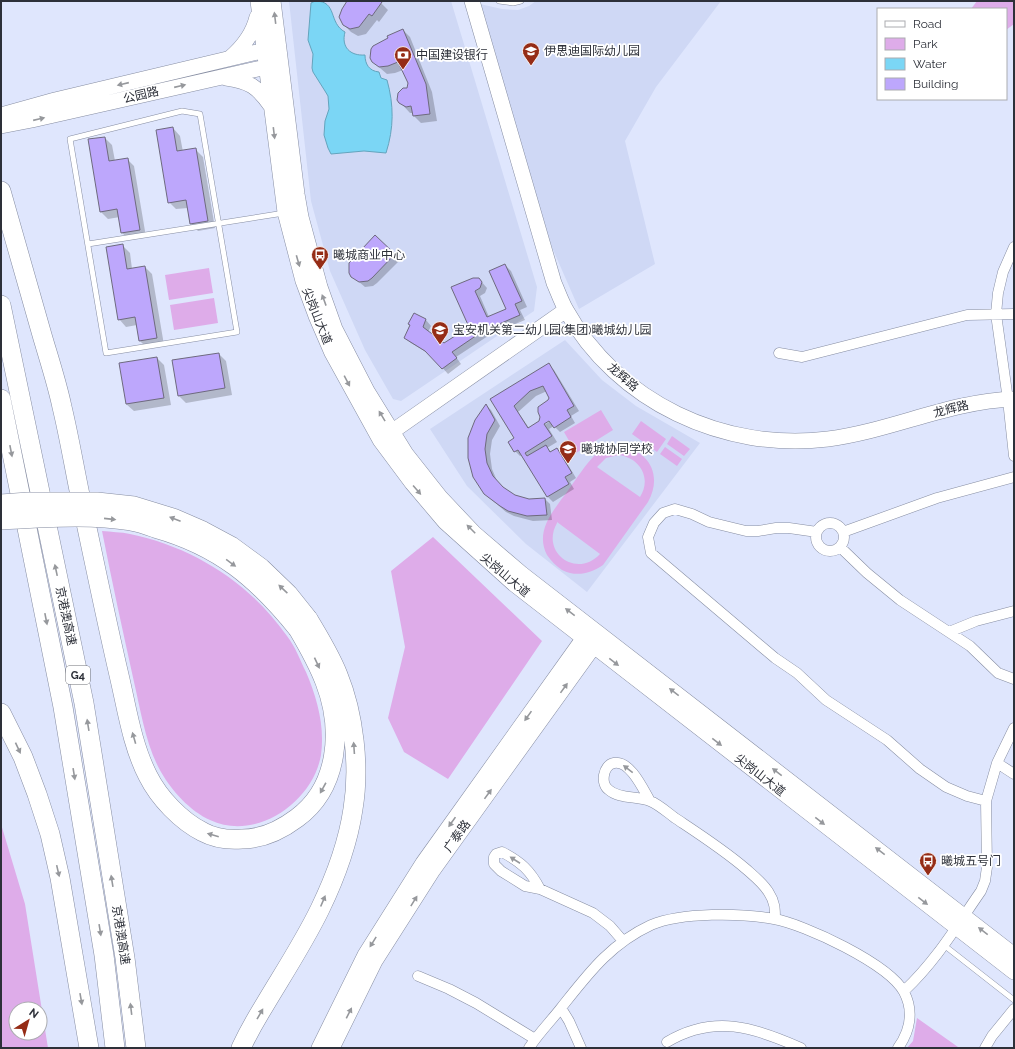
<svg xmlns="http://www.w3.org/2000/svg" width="1015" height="1049" font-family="Raleway,'Noto Sans SC',sans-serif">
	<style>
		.built { fill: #cfd8f5 }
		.green { fill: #deace9; fill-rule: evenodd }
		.water { fill: #7bd6f5; stroke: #64a4bd }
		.shadow { fill: #0003; fill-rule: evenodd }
		.building { fill: #bda7fc; stroke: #6e6a7e; fill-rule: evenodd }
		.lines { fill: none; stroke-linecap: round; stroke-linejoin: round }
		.lane-casing { stroke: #868da2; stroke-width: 6 }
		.street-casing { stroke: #868da2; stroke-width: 11 }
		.secondary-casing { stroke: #868da2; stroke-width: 16 }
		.highway-casing { stroke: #868da2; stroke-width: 20 }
		.lane { stroke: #fff; stroke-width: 5 }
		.street { stroke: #fff; stroke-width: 10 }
		.secondary { stroke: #fff; stroke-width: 15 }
		.highway { stroke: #fff; stroke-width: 19 }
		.highway-bridge-casing { stroke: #868da2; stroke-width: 20; stroke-linecap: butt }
		.highway-bridge { stroke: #fff; stroke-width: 19 }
		.oneway { fill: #96989c }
		.labels { text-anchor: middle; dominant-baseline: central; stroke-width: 3.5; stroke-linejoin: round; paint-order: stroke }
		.shield { fill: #fff; stroke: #6c6e74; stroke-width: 1 }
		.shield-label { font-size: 11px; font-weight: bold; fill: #2d3039 }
		.poi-label { font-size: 12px; fill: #2d3039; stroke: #fff; text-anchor: start }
		.street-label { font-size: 12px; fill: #2d3039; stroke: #fff }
	</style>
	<rect width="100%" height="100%" fill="#dfe6fd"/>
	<path class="built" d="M289 1H451L537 287 534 311 401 401 393 399 365 350 330 271 311 201Z
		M536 1H721L656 87 625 141 655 264 579 309 551 245 480 4 502 9 518 10 529 6Z
		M565 340 602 380 636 406 700 443 587 592 526 544 467 486 430 429Z"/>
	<path class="green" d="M977 1H1014V24L1006 30V9H971Z
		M209 268 213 293 169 300 165 275Z
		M214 298 218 323 174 330 170 305Z
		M601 410 613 430 576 453 564 432Z
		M641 421 666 439 657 452 632 434Z
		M672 436 690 449 684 456 667 444Z
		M619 446C649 450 663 475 648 502L603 565C590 574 576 577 562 570 556 566 551 561 547 555 534 530 555 509 569 489 577 478 585 465 595 455 603 449 609 447 619 446ZM619 455C640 458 652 478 640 497L597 467 606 458ZM557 523V522L600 554C577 579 540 553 557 523Z
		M665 447 682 459 677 466 660 454Z
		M102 531C111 532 121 532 130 534 193 547 250 583 287 636 295 646 300 660 306 672 317 698 325 726 321 755 313 802 256 842 210 820 190 811 172 791 161 772 146 746 141 712 134 682 123 632 112 582 102 531Z
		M433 537 542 641 448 779 404 752 388 718 405 647 391 571Z
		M1 824 25 904 48 1048H1ZM16 1009H40V1033H16Z
		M917 1018 958 1047 907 1048 913 1041Z"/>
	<path class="water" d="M315 1C338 1 328 23 345 32 341 47 350 56 365 55 365 64 369 71 379 72L381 78 387 80C394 105 394 128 386 153L364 151 331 154 328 148 324 135 325 121 329 109 328 96 325 91 313 72 312 68 313 54 308 40 311 3Z"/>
	<path class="shadow" d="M348 1H379L388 10 379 22 377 20 366 34 358 36 351 32 343 24Z
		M403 30 410 37 432 92 437 121 421 123 414 116 413 113H410L398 100 408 89 409 83 403 70 395 73 387 74 373 62Z
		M173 128 180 136 183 152 195 149 203 157 215 228 198 231 190 223 188 208 176 209 169 202Z
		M105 138 112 145 115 161 127 159 134 166 146 237 130 240 122 233 120 217 108 219 101 212Z
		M375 236 400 260 377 283 373 286 365 287 352 276Z
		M122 245 130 253 132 269 145 267 152 274 164 345 147 348 140 341 137 325 126 327 119 319Z
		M505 265 511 271 527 307 520 310 525 320 488 336 456 357 461 364 448 374 431 355 411 343 405 338 414 314 426 320 431 326 428 332 444 345 470 327 453 288 480 280 487 288 485 293 480 296 489 317 507 309Z
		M219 354 226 361 232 395 186 403 179 396Z
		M157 358 164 365 171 405 134 411 126 404Z
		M548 365 554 370 579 411 571 416 575 423 560 432 554 426 549 429 557 442 547 448 551 452 556 449 562 455 576 478 570 482 574 489 553 502 547 496 522 455 520 456 515 451 516 439 491 399ZM547 391 550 395 549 400 539 422 529 428 518 412 536 396ZM554 419 544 425V422Z
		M486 405 491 410 500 426 492 440 490 454 492 469 498 483 503 489 515 496 529 500 545 499 550 504 552 520 533 521 514 516 506 512 491 499 479 485Z"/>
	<path class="building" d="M347 1H380L382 2 372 16 369 14 359 27 350 29 343 25 339 17 342 9Z
		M403 29 426 84 430 114 413 116 411 106 406 107 399 103 397 100 398 93 403 88H407L408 83 398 62 388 66 379 67 372 62 370 58 371 49 373 46 388 38 387 36Z
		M173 127 177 151 196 148 208 221 190 224 186 200 168 203 156 130Z
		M105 137 109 161 128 158 140 230 121 233 117 209 100 212 88 139Z
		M375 235 395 254 372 278 368 281 359 282 351 277 349 273V263Z
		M123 244 127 269 145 266 157 338 139 341 135 317 118 320 106 247Z
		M505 264 522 301 515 304 520 315 483 331 452 352 457 358 442 369 425 351 404 338 410 325 408 324 414 313 426 319 423 327 444 343 469 327 451 287 473 278H479L482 282 480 288 475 291 487 317 506 309 489 271Z
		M219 353 225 388 178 396 172 360Z
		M157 357 164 398 126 404 119 363Z
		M549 363 574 406 567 410 571 417 554 428 549 421 544 424 552 436 525 453 527 456 546 445 550 452 557 448 572 473 565 477 569 484 547 497 518 450 514 452 508 442 514 438 490 399ZM543 386 549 398 548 400 538 407V412L540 417 539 421 528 428 514 406 530 391Z
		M486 404 495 420 487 434 485 449 487 463 493 476 503 487 515 495 529 499 545 498 547 515 527 516 508 511 500 506 484 494 473 477 468 458V438L475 420Z"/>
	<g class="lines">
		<g class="lane-casing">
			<path id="lane" d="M499 1 513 3 521 1
				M182 111 200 114 237 332 106 353 70 139Z
				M88 244 284 213
				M945 946 1014 1000"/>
		</g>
		<g class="street-casing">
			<path id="street" d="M1014 247 1003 272 998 293 996 314 1008 400 1014 456
				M779 353 802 357 967 315 1014 314
				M816 537a14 14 0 1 1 28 0a14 14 0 1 1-28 0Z
				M817 532 789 528H776L758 531H746L709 522 692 514 675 509 663 513 654 523 648 537 651 553 775 658 797 673 826 700 887 740 920 769 946 787 967 796 986 801
				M843 532 937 498 1014 477
				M840 547 867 573 900 600 970 646 998 673 1014 679
				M949 632 976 621 1014 611
				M997 763 1014 774
				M650 801C643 789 630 760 614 763 603 765 600 784 609 790 619 799 637 796 650 801 658 804 667 812 675 818 699 834 724 850 746 869 754 876 764 884 769 893 775 902 775 909 775 919
				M540 889C530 870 521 862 502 852L496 854 494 857V864L501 871 525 886 540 889 593 913 610 926 623 941
				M418 976 449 989 476 1003 535 1039
				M904 991C936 961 956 927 981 891L985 881 987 867 986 801 997 763 1014 728
				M561 1008 569 1021 581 1048
				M667 1042C714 1014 754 1027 801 1048
				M529 1048C538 1034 550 1022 561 1008 588 974 610 944 651 925 682 912 741 913 774 919 804 924 889 964 904 992 914 1011 910 1031 898 1048
				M985 1048 992 1036 1014 1009"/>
		</g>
		<g class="secondary-casing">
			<path id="secondary" d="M258 1 285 212 303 281 316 316 332 353 380 440 412 483 445 522 514 584 1014 972
				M273 1 297 194 301 217 320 287 335 329 367 391 406 454 440 497 474 533 522 574 1014 955
				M472 1 554 283C558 292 561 301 566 310 617 402 724 452 828 439 891 431 950 401 1014 399
				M230 58C244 46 253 34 257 17
				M226 78C249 81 258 87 271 106
				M1 115 55 100 274 48
				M1 126 32 120 275 65
				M383 438 566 310
				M319 1048 365 955 423 863 588 632
				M332 1048 375 961 433 870 599 639"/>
		</g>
		<g class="highway-casing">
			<path id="highway" d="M1 191C15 239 28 287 42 335 49 359 57 383 62 407 69 436 74 466 80 495 93 555 105 615 119 675 127 709 132 745 148 776 159 798 181 821 203 832 214 838 229 840 242 839 262 839 281 830 297 818 339 787 343 729 325 682 318 664 308 646 298 629
				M1 305 84 703 125 958 136 1048
				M1 399 63 707 104 955 115 1048
				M1 713 23 757 37 794 50 834 60 878 89 1048
				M241 1048C248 1033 256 1019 264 1006 283 974 304 942 320 909 335 878 348 843 353 809 360 767 354 714 338 675 330 655 319 637 308 619"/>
		</g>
		<use href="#lane" class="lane"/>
		<use href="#street" class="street"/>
		<use href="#secondary" class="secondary"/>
		<use href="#highway" class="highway"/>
		<g class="highway-bridge-casing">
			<path id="highway-bridge" d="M1 504 28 502H97L134 506 173 518 203 531 231 546 261 568 288 594 308 619
				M1 520C44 518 89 514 131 521 139 522 147 525 155 528 219 546 257 578 298 629"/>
		</g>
		<use href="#highway-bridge" class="highway-bridge"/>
	</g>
	<defs><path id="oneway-solid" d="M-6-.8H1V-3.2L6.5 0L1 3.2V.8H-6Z"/></defs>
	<g class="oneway">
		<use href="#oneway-solid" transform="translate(275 18) rotate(-97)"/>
		<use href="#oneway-solid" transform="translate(123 84) rotate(167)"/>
		<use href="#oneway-solid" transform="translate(180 86) rotate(-13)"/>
		<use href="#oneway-solid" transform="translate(39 119) rotate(-13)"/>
		<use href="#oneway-solid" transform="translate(274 133) rotate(83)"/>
		<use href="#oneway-solid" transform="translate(298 261) rotate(74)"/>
		<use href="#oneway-solid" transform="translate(324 300) rotate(-110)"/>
		<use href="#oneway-solid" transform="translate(347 381) rotate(62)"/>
		<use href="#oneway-solid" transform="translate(382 416) rotate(-121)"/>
		<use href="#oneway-solid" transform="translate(11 451) rotate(79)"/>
		<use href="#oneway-solid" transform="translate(417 490) rotate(49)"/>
		<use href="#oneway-solid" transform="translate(110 519) rotate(6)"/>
		<use href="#oneway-solid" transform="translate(175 519) rotate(-159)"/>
		<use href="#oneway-solid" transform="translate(471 529) rotate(-135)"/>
		<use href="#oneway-solid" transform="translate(231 563) rotate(36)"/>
		<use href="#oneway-solid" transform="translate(56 570) rotate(-102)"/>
		<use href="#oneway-solid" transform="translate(283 589) rotate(-137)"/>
		<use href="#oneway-solid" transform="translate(570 612) rotate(-142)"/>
		<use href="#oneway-solid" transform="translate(46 619) rotate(79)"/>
		<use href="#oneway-solid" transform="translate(614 662) rotate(38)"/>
		<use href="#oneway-solid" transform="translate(317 663) rotate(65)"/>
		<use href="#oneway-solid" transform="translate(564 688) rotate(-54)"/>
		<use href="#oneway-solid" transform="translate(674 692) rotate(-142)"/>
		<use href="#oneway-solid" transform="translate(528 716) rotate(125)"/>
		<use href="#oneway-solid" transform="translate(88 725) rotate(-99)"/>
		<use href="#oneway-solid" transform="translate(134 738) rotate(-106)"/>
		<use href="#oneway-solid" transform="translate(717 742) rotate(38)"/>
		<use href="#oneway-solid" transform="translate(18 748) rotate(65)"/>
		<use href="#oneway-solid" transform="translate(354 748) rotate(-94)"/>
		<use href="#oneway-solid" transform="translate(628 769) rotate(-142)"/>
		<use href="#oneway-solid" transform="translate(777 772) rotate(-142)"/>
		<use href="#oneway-solid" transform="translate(74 774) rotate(81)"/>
		<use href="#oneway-solid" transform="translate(323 788) rotate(119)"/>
		<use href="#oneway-solid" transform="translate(488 794) rotate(-54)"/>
		<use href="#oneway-solid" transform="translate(820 821) rotate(38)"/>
		<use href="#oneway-solid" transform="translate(452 822) rotate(125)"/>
		<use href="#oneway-solid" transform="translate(213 835) rotate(-164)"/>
		<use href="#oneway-solid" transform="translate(880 851) rotate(-142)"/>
		<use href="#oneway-solid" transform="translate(515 860) rotate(-147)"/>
		<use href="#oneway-solid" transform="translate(58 871) rotate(77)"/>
		<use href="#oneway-solid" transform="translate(112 881) rotate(-99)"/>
		<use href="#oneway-solid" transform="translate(323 901) rotate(-67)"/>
		<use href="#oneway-solid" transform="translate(414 901) rotate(-58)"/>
		<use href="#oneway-solid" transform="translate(923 901) rotate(38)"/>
		<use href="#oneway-solid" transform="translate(100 930) rotate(81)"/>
		<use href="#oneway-solid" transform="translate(983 931) rotate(-142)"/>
		<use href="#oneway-solid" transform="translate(373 942) rotate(122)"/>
		<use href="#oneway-solid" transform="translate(81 999) rotate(80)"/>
		<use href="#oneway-solid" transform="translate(131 1009) rotate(-97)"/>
		<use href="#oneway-solid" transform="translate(349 1013) rotate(-63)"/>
		<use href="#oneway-solid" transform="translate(260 1014) rotate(-60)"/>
	</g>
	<defs>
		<g id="school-pin" transform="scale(0.9)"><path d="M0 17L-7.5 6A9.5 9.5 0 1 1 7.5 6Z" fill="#952c16" stroke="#fff"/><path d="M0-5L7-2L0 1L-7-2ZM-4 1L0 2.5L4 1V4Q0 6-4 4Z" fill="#fff"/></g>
		<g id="bank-pin" transform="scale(0.9)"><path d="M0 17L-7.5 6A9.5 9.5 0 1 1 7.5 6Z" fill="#952c16" stroke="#fff"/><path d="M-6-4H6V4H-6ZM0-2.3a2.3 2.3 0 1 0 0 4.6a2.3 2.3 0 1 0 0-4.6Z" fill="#fff"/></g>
		<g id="bus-pin" transform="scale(0.9)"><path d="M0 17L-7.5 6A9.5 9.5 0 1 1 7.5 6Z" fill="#952c16" stroke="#fff"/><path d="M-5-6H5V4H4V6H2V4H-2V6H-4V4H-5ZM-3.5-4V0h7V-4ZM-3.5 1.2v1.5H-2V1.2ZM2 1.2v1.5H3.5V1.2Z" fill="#fff"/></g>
	</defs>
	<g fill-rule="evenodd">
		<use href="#school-pin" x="531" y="51"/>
		<use href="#bank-pin" x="403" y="55"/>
		<use href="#bus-pin" x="320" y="255"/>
		<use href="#school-pin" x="440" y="330"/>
		<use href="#school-pin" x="568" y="449"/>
		<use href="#bus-pin" x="928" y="861"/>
	</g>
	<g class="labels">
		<rect class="shield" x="66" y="666" width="24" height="18" rx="3"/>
		<g class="shield-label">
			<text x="78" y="675">G4</text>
		</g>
		<g class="poi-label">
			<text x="544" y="51">伊思迪国际幼儿园</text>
			<text x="416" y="55">中国建设银行</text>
			<text x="333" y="255">曦城商业中心</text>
			<text x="453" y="330">宝安机关第二幼儿园(集团)曦城幼儿园</text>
			<text x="581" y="449">曦城协同学校</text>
			<text x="941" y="861">曦城五号门</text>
		</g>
		<g class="street-label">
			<text transform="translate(141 95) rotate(-13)">公园路</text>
			<text transform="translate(317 316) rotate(68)">尖岗山大道</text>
			<text transform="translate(623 377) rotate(41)">龙辉路</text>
			<text transform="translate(951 409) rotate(-14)">龙辉路</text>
			<text transform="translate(505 575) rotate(40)">尖岗山大道</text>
			<text transform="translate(66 616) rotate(78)">京港澳高速</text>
			<text transform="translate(760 775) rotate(38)">尖岗山大道</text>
			<text transform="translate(457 836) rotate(-54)">广泰路</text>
			<text transform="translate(121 935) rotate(81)">京港澳高速</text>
		</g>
	</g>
	<rect width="1015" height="1049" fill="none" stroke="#2d3039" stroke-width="4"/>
	<rect x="877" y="8" width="130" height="92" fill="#ffffff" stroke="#abacb0"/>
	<rect x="885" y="21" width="20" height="6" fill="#ffffff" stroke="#abacb0"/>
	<text x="913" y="28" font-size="12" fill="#2d3039">Road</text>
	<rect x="885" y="38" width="20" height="12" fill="#deace9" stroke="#abacb0"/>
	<text x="913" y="48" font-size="12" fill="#2d3039">Park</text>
	<rect x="885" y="58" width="20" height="12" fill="#7bd6f5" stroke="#abacb0"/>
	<text x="913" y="68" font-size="12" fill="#2d3039">Water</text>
	<rect x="885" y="78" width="20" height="12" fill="#bda7fc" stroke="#abacb0"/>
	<text x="913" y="88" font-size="12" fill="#2d3039">Building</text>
	<g transform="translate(28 1021) rotate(37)"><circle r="19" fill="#ffffff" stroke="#abacb0"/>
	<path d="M0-3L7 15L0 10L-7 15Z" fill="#952c16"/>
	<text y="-6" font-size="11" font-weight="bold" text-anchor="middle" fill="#2d3039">N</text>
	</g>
</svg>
